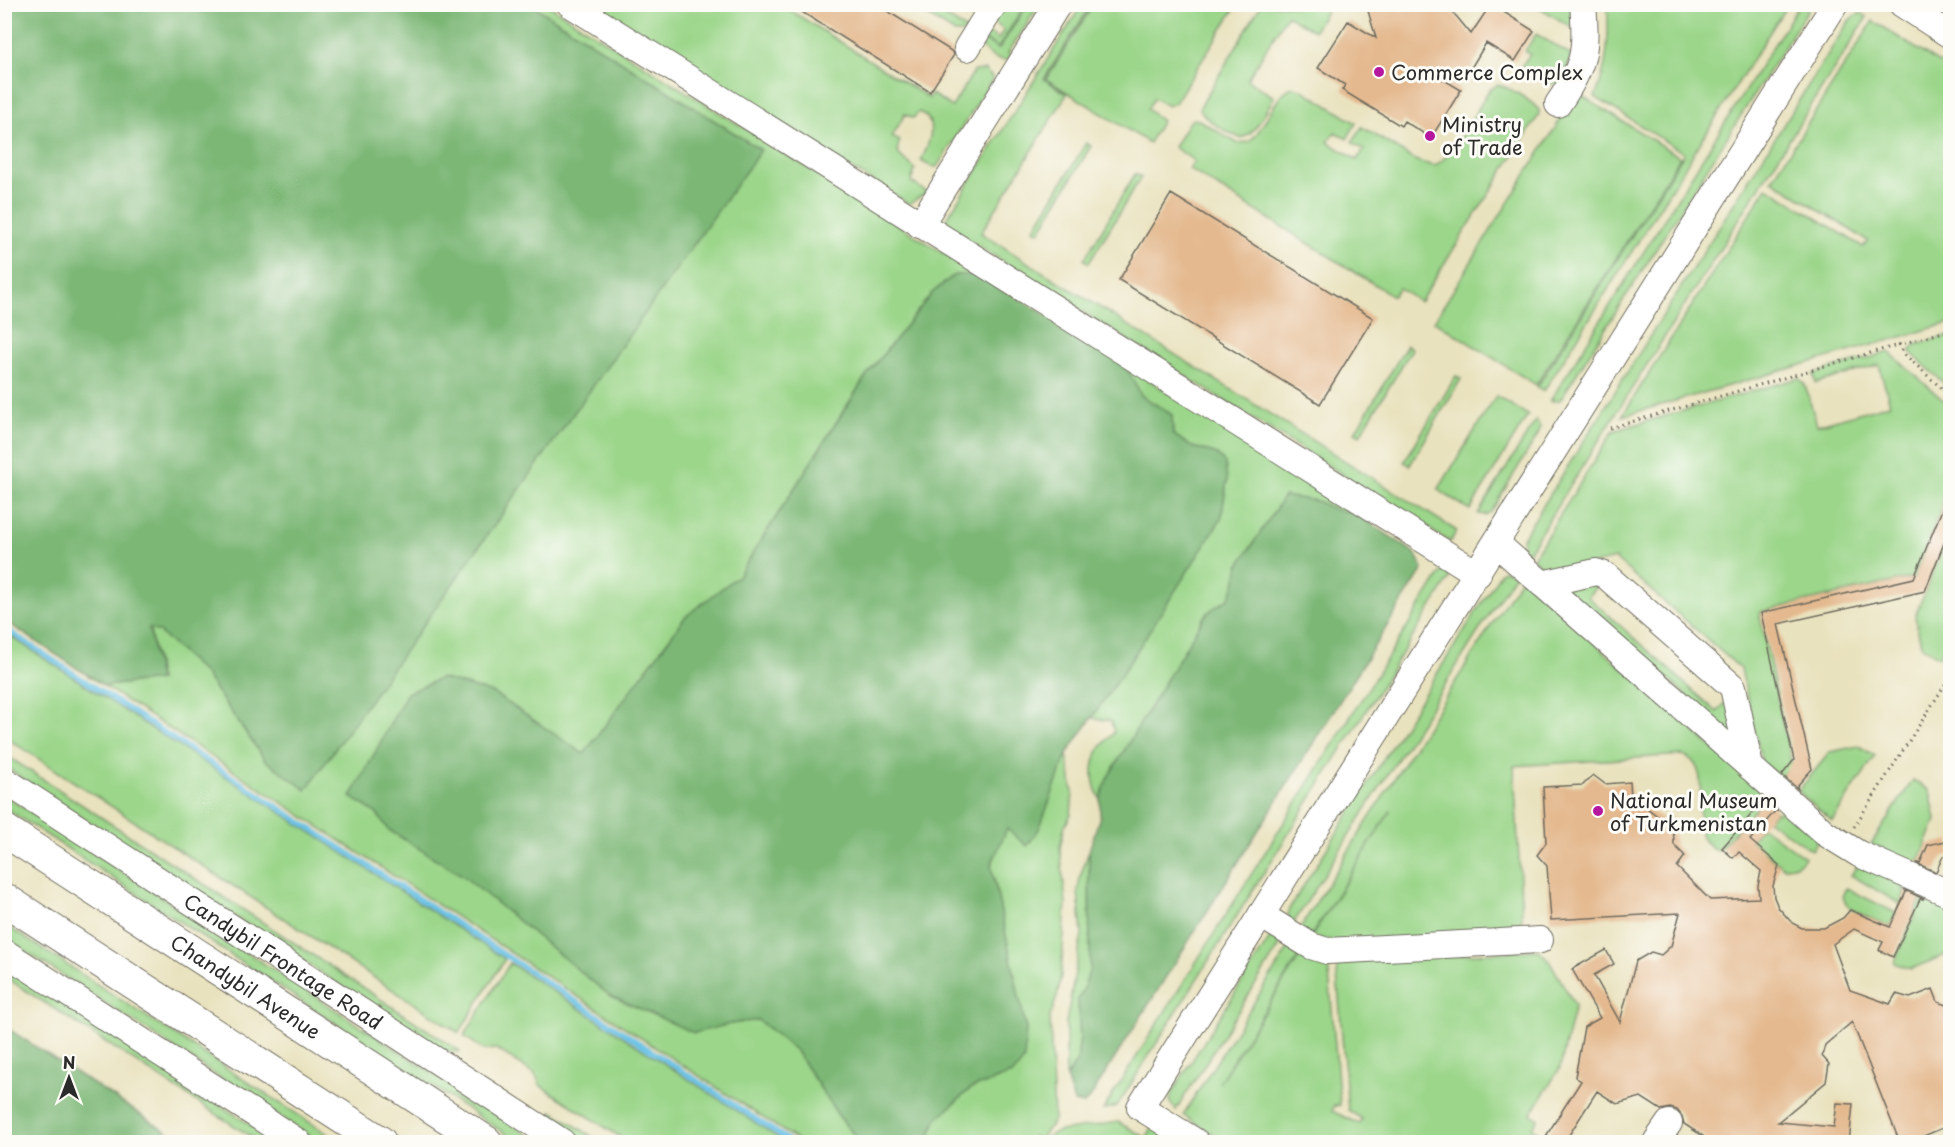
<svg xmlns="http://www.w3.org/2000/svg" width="1955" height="1147" font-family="'Playpen Sans',sans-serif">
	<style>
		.green { fill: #9bd68a; stroke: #63805a; stroke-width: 1.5 }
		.forest { fill: #7cb776; stroke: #547150; stroke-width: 1.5 }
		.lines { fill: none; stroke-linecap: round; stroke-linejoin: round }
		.stream { stroke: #6ac3e7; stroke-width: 5 }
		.building { fill: #e4b98f }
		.minor-casing { stroke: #6e6b5e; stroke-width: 28 }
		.major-casing { stroke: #6e6b5e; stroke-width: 34 }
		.path { stroke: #6e6b5e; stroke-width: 3; stroke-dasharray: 1.5 4.5; stroke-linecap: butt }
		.minor { stroke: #fff; stroke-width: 26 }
		.major { stroke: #fff; stroke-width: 32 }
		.poi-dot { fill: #b5179e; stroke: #fdfcf7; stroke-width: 2 }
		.labels { text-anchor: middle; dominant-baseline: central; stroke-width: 6; stroke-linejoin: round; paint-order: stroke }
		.poi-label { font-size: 20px; fill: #2b2b2b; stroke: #fdfcf7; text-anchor: start }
		.street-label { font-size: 20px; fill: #2b2b2b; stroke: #fdfcf7 }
	</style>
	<rect width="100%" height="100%" fill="#fdfcf7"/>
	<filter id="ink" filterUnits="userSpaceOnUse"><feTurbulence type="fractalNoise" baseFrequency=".0167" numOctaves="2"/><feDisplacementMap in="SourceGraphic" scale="12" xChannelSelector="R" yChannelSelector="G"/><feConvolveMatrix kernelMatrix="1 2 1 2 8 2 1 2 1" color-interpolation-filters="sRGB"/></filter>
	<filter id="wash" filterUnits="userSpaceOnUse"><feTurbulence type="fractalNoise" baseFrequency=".008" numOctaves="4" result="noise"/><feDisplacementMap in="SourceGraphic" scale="24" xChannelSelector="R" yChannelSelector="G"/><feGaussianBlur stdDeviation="1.35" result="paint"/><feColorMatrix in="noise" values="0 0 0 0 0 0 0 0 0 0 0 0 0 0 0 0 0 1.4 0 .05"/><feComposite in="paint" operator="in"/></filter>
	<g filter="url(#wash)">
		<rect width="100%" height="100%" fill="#e9e2be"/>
		<path class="green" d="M532 5H548L978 275H954L932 293 866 376 739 575 685 618 584 755 493 693 377 814 389 830 462 875 730 1024 758 1020 796 1051 838 1115 860 1142H800L104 686 159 680 157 664 149 627 159 631 204 673 265 760 760 150Z
			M589 5H782L929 98 932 94 952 107 974 71 985 70 993 78 937 167 930 166 921 161C928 146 940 120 919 112L913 118 905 114 892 137 900 141C892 157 906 158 915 169L911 182 927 192 909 204Z
			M911 5H927L967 30 962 33H955Z
			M1004 5H1025L998 48 982 38 987 32 998 39 1004 30 993 22Z
			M1027 5H1039L1008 53 1011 56 1009 59C999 63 988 55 982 47V39L999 49Z
			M1082 5H1091L1044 79 1067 94 981 233 1457 531 1450 542 943 224Z
			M1093 5H1237L1175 103 1168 106 1154 98 1147 109 1162 121 1149 143 1046 79Z
			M1261 5H1330L1314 31 1287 15 1247 80 1274 97C1266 109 1256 136 1240 138 1229 133 1201 119 1200 107Z
			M1535 5H1575L1576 30Z
			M1607 5H1787L1544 391 1537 387 1684 153 1595 97C1607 68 1610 36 1607 5Z
			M1799 5H1811L1560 400 1550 401Z
			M1861 13 1867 17 1527 554 1523 548 1522 539 1849 21 1854 16Z
			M1873 21 1950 70V323L1622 416 1767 187 1863 247 1868 241 1772 180Z
			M1536 34 1571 55 1563 80 1556 84 1547 83 1521 67 1530 54 1525 51Z
			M1497 85C1510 87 1530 100 1539 110V115L1420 302 1399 288 1393 296 1189 169 1194 161 1174 147 1188 123 1193 119 1199 120 1237 143 1249 142C1266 129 1274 93 1293 87L1303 90 1356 123 1347 139 1335 132 1328 142 1357 160 1364 150 1352 142 1362 127 1417 161 1434 166C1452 159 1478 108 1489 90Z
			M1577 93 1680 157 1536 385 1434 321Z
			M1086 143 1091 146 1039 232 1034 229Z
			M1135 174 1141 177 1089 263 1084 260Z
			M1950 335V389L1910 352 1915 345Z
			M1407 345 1412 349 1360 435 1355 432Z
			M1889 352 1950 406V480C1942 485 1942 492 1944 501L1914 577 1759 612 1792 766 1779 777 1762 763 1741 669 1615 559 1550 574 1533 558 1613 431 1799 378 1805 385 1817 425 1890 404 1879 365 1816 383 1813 374Z
			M1124 364 1353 512 1336 510 1317 501 1239 565 1235 585 1229 598 1211 610 1204 617 1107 779 1100 799C1092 784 1090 768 1098 751 1102 744 1109 739 1114 732L1111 721 1092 718 1221 519 1227 481 1225 463 1215 453 1192 447 1173 434 1172 415 1142 396Z
			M1456 376 1461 379 1410 465 1404 462Z
			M1496 396 1528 415 1470 510 1438 490Z
			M1536 420 1540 427 1539 433 1491 512 1485 515 1478 514Z
			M1950 531V638L1939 657 1921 645 1915 616Z
			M1444 568 1449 572V579L1117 1106 1103 1110Z
			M1504 570 1515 574 1293 924 1288 917 1289 909 1501 572Z
			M1521 578 1765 794 1761 798 1763 800 1718 851C1712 848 1707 845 1703 839 1691 816 1715 767 1683 755L1514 766 1522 917 1520 927 1516 930 1341 944 1312 936 1391 810 1311 936 1300 928Z
			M1593 583 1596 586 1588 597 1717 712 1727 701 1736 739 1563 586Z
			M4 632 505 959 459 1033 5 737Z
			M1859 746 1875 756 1832 821 1798 791 1830 752Z
			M4 754 460 1051 459 1052 440 1050 5 767Z
			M1067 754 1073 793 1071 814 1064 828 1060 848 1066 904 1061 975 1057 997 1050 1017 1054 1120 1040 1140 1033 1136 1029 1142H927L936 1120 970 1089 1014 1073 1026 1029 991 866 1007 828 1027 846 1039 829Z
			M1913 780 1930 791 1936 820 1919 861 1916 860 1914 863 1871 844Z
			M4 795 539 1142H518L5 808Z
			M1782 808 1818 840 1812 850 1767 820 1776 811 1778 813Z
			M1762 827 1805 857C1799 865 1793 867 1783 867L1750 840Z
			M1089 851 1090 969 1084 988 1078 1000 1080 1038 1077 1061 1066 1077V1023L1082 934 1078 891 1080 877Z
			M1858 865 1905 886 1903 891 1905 892 1900 904 1851 875Z
			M1846 888 1896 913 1890 926C1876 920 1832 908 1846 888Z
			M1926 897 1950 908V953L1911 969 1894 963 1921 900 1924 901Z
			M4 924 340 1142H319L5 938Z
			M1273 933 1284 939 1176 1110 1170 1103 1171 1094Z
			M1291 944 1302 951 1219 1083 1303 951 1328 962 1340 1105 1334 1106 1332 1111 1359 1124 1362 1119 1348 1110 1336 962 1539 950 1549 960 1575 1005 1560 1068 1531 1114 1538 1119 1532 1128 1555 1142H1225L1183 1115Z
			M510 963 785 1142H628L541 1086 535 1074 497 1049 484 1050 464 1036Z
			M4 966 277 1142H259L5 977Z
			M552 1111 601 1142C570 1142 568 1135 551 1113Z
			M1118 1122 1146 1138 1153 1126 1179 1142H1040L1052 1134 1061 1131Z"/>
		<path class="forest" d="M4 5H532L761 150 306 790 265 760 204 673 159 632 149 628 159 680 104 686 5 621Z
			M954 275H978L998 285 1124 364 1142 396 1172 415 1173 434 1192 447 1215 453 1225 463 1227 481 1221 519 1122 674 1067 754 1039 829 1027 846 1007 829 991 865 1026 1029 1024 1060 1014 1073 970 1089 936 1120 927 1142H860L838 1115 796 1051 758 1020 730 1024 694 1033 609 995 462 875 389 830 377 814 351 797 407 693 441 678 493 693 584 754 685 617 739 575 866 376 932 293Z
			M1284 496 1317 501 1336 510 1353 512 1415 553 1423 569 1091 1096 1084 1104 1074 1102 1066 1077 1077 1061 1080 1038 1078 1000 1084 988 1090 969 1089 851 1100 816V799L1107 779 1204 617 1211 610 1229 598 1235 585 1239 565Z
			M5 1027 183 1142H5Z"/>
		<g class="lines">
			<path class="stream" d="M4 628 791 1142"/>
		</g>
		<g id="blocks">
			<path class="building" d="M789 4H876L953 52 954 55 930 92Z
				M1366 4H1444L1457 17 1471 34 1491 4 1534 31 1515 61 1486 43 1471 68 1434 74 1461 90 1431 138 1404 121 1401 126 1342 90 1345 85 1318 68 1348 21 1376 38Z
				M1171 194 1373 318 1320 404 1119 280Z
				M1950 490V528L1925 591 1778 624 1812 769 1797 786 1798 789 1782 775 1794 760 1761 613 1914 578Z
				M1593 775 1605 784 1630 782 1631 796 1659 817H1673L1674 845 1685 856 1677 867 1710 900 1759 898 1758 886 1761 871 1739 852 1733 858 1722 848 1764 800 1762 798 1778 812 1776 810 1750 840 1779 865 1773 886 1774 897 1778 907 1792 923 1802 928H1824L1843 918 1850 910 1890 927 1906 892 1905 890 1924 899H1920L1893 957 1879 950 1883 942 1854 929 1833 944 1850 990 1890 1004 1896 994 1910 998 1933 989 1938 1002 1950 1006V1125L1907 1143H1900L1852 1022 1825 1045 1822 1056 1829 1064 1826 1082 1778 1122 1834 1127 1837 1103 1853 1104 1849 1143 1790 1139 1789 1143H1704L1703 1136 1684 1124 1682 1116 1677 1110 1670 1108 1661 1110 1641 1097 1617 1104 1597 1091 1564 1143H1557L1546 1136 1581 1081 1575 1077 1584 1027 1600 1018 1572 969 1606 950 1614 964 1594 975 1620 1022 1636 961 1651 952 1661 955 1671 946 1680 913 1551 920 1547 866 1537 855 1546 843 1543 787 1583 785Z
				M1950 840V855L1943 856 1936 872 1916 863H1920L1928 845Z"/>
		</g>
	</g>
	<g filter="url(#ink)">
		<use href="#blocks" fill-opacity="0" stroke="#6e6b5e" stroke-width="1.5"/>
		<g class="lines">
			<g class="minor-casing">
				<g id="minor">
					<path d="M570 4 1478 574"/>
					<path d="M1902 4 1950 35"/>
					<path d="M967 48 994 4"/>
					<path d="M1558 104C1585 65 1587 51 1583 4"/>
					<path d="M920 225 1058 4"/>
					<path d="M1496 543 1825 833 1859 854 1950 894"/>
					<path d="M1542 584 1596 572 1605 575 1733 687 1750 767"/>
					<path id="s1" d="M4 780 562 1142"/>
					<path d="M1261 915 1311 946 1327 951 1540 940"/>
					<path d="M4 952 298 1142"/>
					<path d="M1196 1142 1140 1107 1835 4"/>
					<path d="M1656 1142 1669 1123"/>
				</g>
			</g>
			<g class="major-casing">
				<g id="major">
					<path id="s2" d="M4 830 486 1142"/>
					<path d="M4 899 380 1142"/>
				</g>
			</g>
			<path class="path" d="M1899 344 1904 354 1950 396
				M1610 428 1950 330
				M1854 827 1950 677"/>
			<use href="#minor" class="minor"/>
			<use href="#major" class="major"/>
		</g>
	</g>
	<g class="poi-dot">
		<circle cx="1379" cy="72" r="6"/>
		<circle cx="1430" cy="136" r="6"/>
		<circle cx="1598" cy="811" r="6"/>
	</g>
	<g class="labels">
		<g class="poi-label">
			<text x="1391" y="72">Commerce Complex</text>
			<text x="1442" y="124">Ministry<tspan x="1442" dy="23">of Trade</tspan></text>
			<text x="1610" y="800">National Museum<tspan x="1610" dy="23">of Turkmenistan</tspan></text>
		</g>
		<g class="street-label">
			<text stroke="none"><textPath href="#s1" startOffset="333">Candybil Frontage Road</textPath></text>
			<text stroke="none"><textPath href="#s2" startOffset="288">Chandybil Avenue</textPath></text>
		</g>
	</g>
	<rect width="1955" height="1147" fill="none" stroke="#fdfcf7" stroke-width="24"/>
	<g transform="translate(69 1078)" stroke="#fdfcf7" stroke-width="4.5" paint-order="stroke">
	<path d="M0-4.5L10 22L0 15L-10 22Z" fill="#2b2b2b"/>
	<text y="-9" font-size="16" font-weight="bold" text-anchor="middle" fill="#2b2b2b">N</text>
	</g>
</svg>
